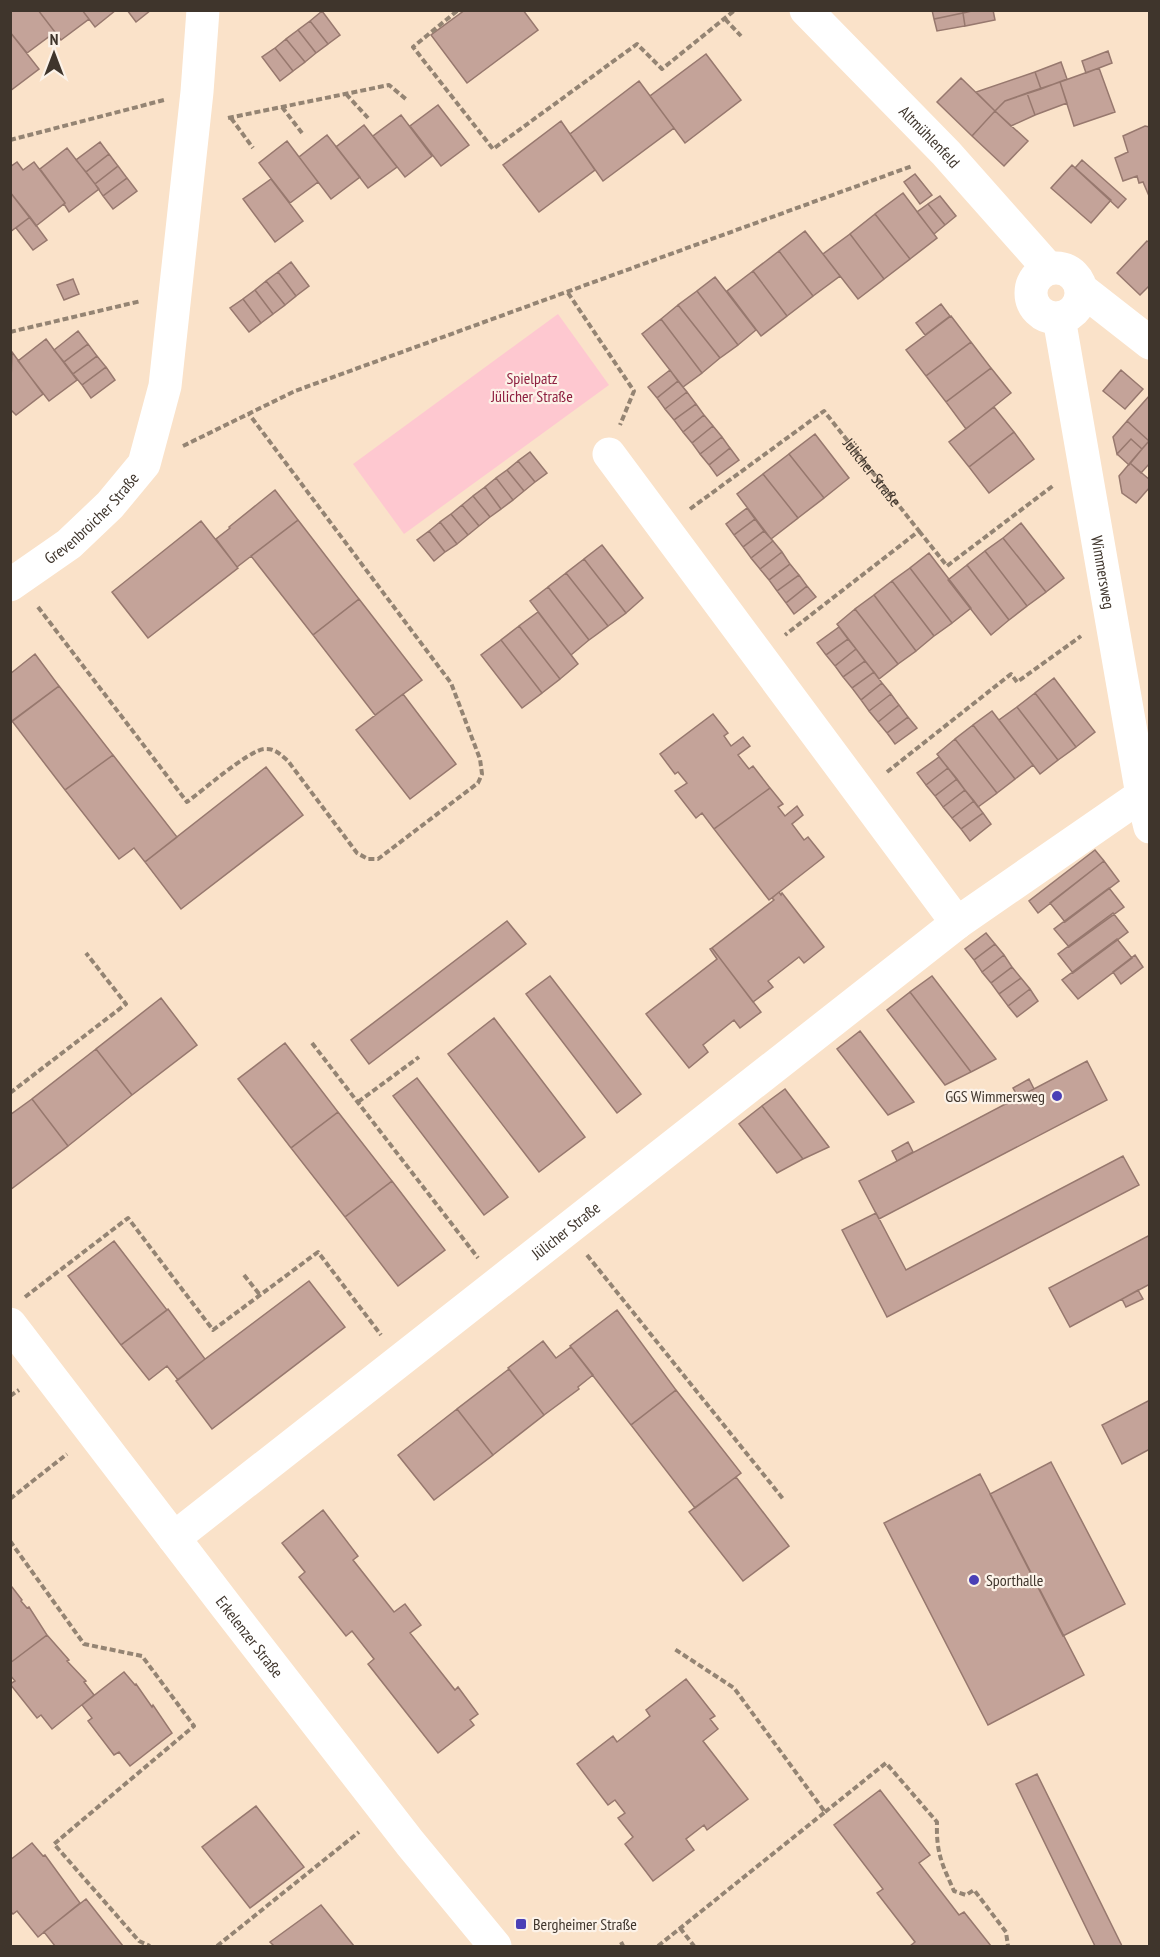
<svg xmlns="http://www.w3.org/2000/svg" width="1160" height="1957" font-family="'PT Sans Narrow',sans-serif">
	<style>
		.green { fill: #fec8d0 }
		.building { fill: #c4a399; stroke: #97786e; stroke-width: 1.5 }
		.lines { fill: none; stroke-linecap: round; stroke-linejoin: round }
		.path { stroke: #948473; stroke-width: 4; stroke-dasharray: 6 3; stroke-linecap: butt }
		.street { stroke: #fff; stroke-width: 33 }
		.poi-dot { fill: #4a3fb6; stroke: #fcf2e8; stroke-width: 2 }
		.labels { text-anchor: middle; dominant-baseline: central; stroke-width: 4.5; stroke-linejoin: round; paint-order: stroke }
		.street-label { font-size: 16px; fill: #3f352c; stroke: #fcf2e8 }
		.park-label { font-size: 16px; fill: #8e2040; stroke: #fcf2e8 }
		.poi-label { font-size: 16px; fill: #3f352c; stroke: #fcf2e8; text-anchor: start }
	</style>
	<rect width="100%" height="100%" fill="#fae2c9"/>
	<path class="green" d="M558 314 609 385 404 534 353 464Z"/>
	<path class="building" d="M10 10H38L55 32 27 53 10 32Z
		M38 10H82L89 19 61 40Z
		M82 10H116L95 27Z
		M127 10H151L136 22Z
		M465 10H523L538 30 467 83 431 35Z
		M932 10H962L963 13 934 19Z
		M976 10H993L995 20 965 26 963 13Z
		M322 11 340 35 328 44 310 21Z
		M963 13 965 26 937 31 934 19Z
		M310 21 328 44 316 53 298 30Z
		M298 30 316 53 305 62 286 39Z
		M10 32 39 69 10 91Z
		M286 39 305 62 293 71 275 48Z
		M275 48 293 71 280 81 262 57Z
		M1108 51 1112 63 1086 73 1082 61Z
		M706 54 741 100 685 143 650 96Z
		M1061 62 1067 79 1041 89 1035 72Z
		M1099 68 1115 112 1074 126 1060 82Z
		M1035 72 1041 89 1005 101 995 111 976 92Z
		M961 78 995 111 972 136 937 102Z
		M639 81 674 128 603 181 570 134Z
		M1060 82 1067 103 1035 115 1027 93Z
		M1027 93 1035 115 1011 126 995 111 1005 101Z
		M438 105 469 145 441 166 410 126Z
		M995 111 1028 141 1004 166 972 136Z
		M401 115 432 156 405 177 373 136Z
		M561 121 595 170 539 212 503 165Z
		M364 125 397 167 368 188 336 147Z
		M1145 126 1150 127 1149 196 1143 182 1139 183 1137 176 1123 181 1115 158 1128 152 1123 136Z
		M327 135 360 177 331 199 299 157Z
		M287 141 318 182 290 203 259 163Z
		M100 142 109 154 86 172 76 160Z
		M67 148 99 189 69 212 64 204 65 203 40 169Z
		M109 154 118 166 95 184 86 172Z
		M1082 160 1126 199 1118 208 1075 168Z
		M17 162 23 170 34 162 65 203 36 226 10 192V167Z
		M1072 165 1111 200 1091 223 1051 188Z
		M118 166 127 178 103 196 95 184Z
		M915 174 932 195 920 204 904 182Z
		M127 178 137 191 113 209 103 196Z
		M271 179 303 221 275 242 243 199Z
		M10 192 30 217 10 232Z
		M903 193 937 238 910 259 875 214Z
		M940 196 956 216 945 225 928 204Z
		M928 204 945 225 934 234 917 212Z
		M875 214 910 259 884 279 850 234Z
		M30 217 47 240 33 250 16 228Z
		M805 231 840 276 813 296 779 251Z
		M850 234 884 279 858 299 823 254Z
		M1147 241 1150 243V285L1140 295 1117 273Z
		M779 251 813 296 787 316 753 271Z
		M291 262 309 286 296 296 278 272Z
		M753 271 787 316 761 336 727 291Z
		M278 272 296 296 285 305 266 281Z
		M715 277 756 330 738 345 697 291Z
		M73 279 79 294 64 300 57 285Z
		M266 281 285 305 273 314 255 290Z
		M255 290 273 314 261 323 243 299Z
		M697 291 738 345 720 358 678 305Z
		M243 299 261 323 249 332 230 308Z
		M941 304 950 316 925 335 916 323Z
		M678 305 720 358 702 373 661 319Z
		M951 316 971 342 926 376 906 350Z
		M661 319 702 373 683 387 642 334Z
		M78 331 88 344 64 362 54 350Z
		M46 339 77 380 49 401 18 361Z
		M971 342 991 368 946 402 926 376Z
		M88 344 97 356 73 374 64 362Z
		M12 352 43 394 16 415 10 409Z
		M97 356 106 367 82 385 73 374Z
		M106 367 115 380 91 398 82 385Z
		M991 368 1011 393 966 429 946 402Z
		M670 370 678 381 657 398 648 387Z
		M1121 370 1143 389 1125 409 1103 391Z
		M678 381 687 392 665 409 657 398Z
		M687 392 696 404 674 420 665 409Z
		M1150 395V440L1149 441 1127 421Z
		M696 404 704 415 683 432 674 420Z
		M994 407 1014 432 969 467 949 442Z
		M704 415 713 426 692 443 683 432Z
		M1127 421 1149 441 1142 449 1131 439 1117 454 1113 437Z
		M713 426 722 437 700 454 692 443Z
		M1014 432 1034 459 989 493 969 467Z
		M815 434 849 478 824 498 789 454Z
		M722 437 730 448 709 465 700 454Z
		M1131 439 1142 449 1129 465 1117 454Z
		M1149 441 1150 463 1141 473 1130 463Z
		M730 448 739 460 717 476 709 465Z
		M530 452 547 473 535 482 518 461Z
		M789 454 824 498 798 518 763 474Z
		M518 461 535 482 524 491 507 470Z
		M1130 463 1150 480V487L1136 503 1122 493 1119 476Z
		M507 470 524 491 513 500 496 478Z
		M763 474 798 518 771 539 737 494Z
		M496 478 513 500 501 509 485 487Z
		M485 487 501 509 490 517 473 496Z
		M275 490 298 520 237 567 216 539 230 528 229 527Z
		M473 496 490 517 479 526 462 505Z
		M462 505 479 526 468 535 451 514Z
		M747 508 755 519 734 535 726 524Z
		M451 514 468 535 457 544 440 522Z
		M755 519 764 531 743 547 734 535Z
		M298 520 359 599 313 635 251 556Z
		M201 521 238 568 148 638 112 592Z
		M440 522 457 544 445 552 429 531Z
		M1021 523 1064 578 1046 592 1003 538Z
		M429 531 445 552 434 561 417 540Z
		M764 531 773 541 751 558 743 547Z
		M1003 538 1046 592 1027 606 985 551Z
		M773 541 782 552 760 569 751 558Z
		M602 545 643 598 626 613 584 559Z
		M985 551 1027 606 1009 620 967 565Z
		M782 552 790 564 769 580 760 569Z
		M929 553 971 608 952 623 910 568Z
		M584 559 626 613 608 626 566 573Z
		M790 564 799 575 777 591 769 580Z
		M967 565 1009 620 991 635 948 580Z
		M910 568 952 623 934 636 892 581Z
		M566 573 608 626 589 640 548 587Z
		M799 575 807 586 786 603 777 591Z
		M892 581 934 636 916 651 874 595Z
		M807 586 816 597 794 614 786 603Z
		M548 587 589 640 571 655 530 601Z
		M874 595 916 651 898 664 855 609Z
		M359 599 422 680 375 715 313 635Z
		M855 609 898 664 879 679 837 624Z
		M538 612 578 664 560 679 519 626Z
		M519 626 560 679 542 693 501 640Z
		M839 627 848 639 826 655 817 643Z
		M848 639 856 649 835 666 826 655Z
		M501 640 542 693 522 708 481 655Z
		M856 649 865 661 843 677 835 666Z
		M35 654 59 686 10 723V674Z
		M865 661 874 672 852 688 843 677Z
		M874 672 882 683 861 700 852 688Z
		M1054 678 1095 732 1076 747 1035 693Z
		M882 683 891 694 869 711 861 700Z
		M59 686 113 755 65 790 12 721Z
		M1035 693 1076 747 1058 760 1017 707Z
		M403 694 456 764 410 799 356 730Z
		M891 694 899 705 878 722 869 711Z
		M899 705 908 717 887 733 878 722Z
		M1017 707 1058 760 1040 774 999 720Z
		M992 711 1033 765 1015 779 973 725Z
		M713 714 728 733 724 736 731 746 743 737 750 746 738 755 749 769 753 766 770 788 714 829 702 813 696 818 675 791 687 783 678 772 675 774 660 754Z
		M908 717 917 728 895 744 887 733Z
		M973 725 1015 779 997 793 955 739Z
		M955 739 997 793 978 807 937 754Z
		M113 755 177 837 145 862 134 848 119 859 65 790Z
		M939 757 948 768 926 785 917 773Z
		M266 767 303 815 181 909 145 862Z
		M948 768 957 779 935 796 926 785Z
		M957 779 965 790 943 807 935 796Z
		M770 788 783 804 778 807 785 816 797 806 803 815 792 824 804 840 808 837 824 857 769 900 714 829Z
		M965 790 974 801 952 818 943 807Z
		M974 801 983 813 961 829 952 818Z
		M983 813 991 824 970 841 961 829Z
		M1095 850 1104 861 1038 913 1029 901Z
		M1104 861 1119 881 1065 922 1050 903Z
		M1109 888 1124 907 1069 947 1054 929Z
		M779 892 781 895 782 893 824 947 804 963 799 957 768 981 773 987 753 1002 712 948 774 900 772 898Z
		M1113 913 1128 932 1073 973 1058 954Z
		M507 921 526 944 369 1064 351 1040Z
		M986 933 995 944 974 960 965 949Z
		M1117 939 1132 958 1078 999 1062 980Z
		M995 944 1004 955 982 972 974 960Z
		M712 948 761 1012 740 1028 734 1020 703 1045 708 1052 689 1068 646 1014 717 959 710 949Z
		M1004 955 1012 967 991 983 982 972Z
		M1135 955 1143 967 1121 984 1113 972Z
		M1012 967 1021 978 999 994 991 983Z
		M550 976 641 1094 617 1113 526 994Z
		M932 976 996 1059 971 1072 910 992Z
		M1021 978 1030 989 1008 1006 999 994Z
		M1030 989 1038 1001 1017 1017 1008 1006Z
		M910 992 971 1072 945 1085 887 1010Z
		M161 998 197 1045 132 1095 96 1049Z
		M494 1018 585 1137 539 1172 448 1054Z
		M860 1031 914 1102 888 1115 837 1049Z
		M285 1043 338 1112 291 1148 238 1079Z
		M96 1049 132 1095 68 1146 32 1099Z
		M1087 1061 1107 1100 879 1219 859 1181Z
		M417 1078 508 1197 484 1215 393 1096Z
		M1029 1079 1034 1089 1018 1097 1013 1088Z
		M785 1089 829 1147 803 1159 762 1106Z
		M32 1099 68 1146 10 1190V1115Z
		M762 1106 803 1159 777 1173 739 1124Z
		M338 1112 392 1181 345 1217 291 1148Z
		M908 1142 913 1152 897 1161 892 1151Z
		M1123 1156 1139 1185 887 1317 842 1230 876 1213 906 1270Z
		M392 1181 445 1250 398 1286 345 1217Z
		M1150 1235V1284L1070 1327 1049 1288Z
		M114 1241 167 1310 121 1345 68 1276Z
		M309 1281 345 1327 212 1429 176 1381Z
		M1138 1290 1143 1299 1126 1307 1122 1299Z
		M168 1309 205 1359 178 1380 167 1366 149 1380 121 1345Z
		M617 1310 676 1390 631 1425 570 1346Z
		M543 1341 556 1358 571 1347 593 1375 578 1387 579 1389 544 1415 508 1368Z
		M509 1369 544 1415 493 1455 457 1409Z
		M676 1390 741 1473 695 1508 631 1425Z
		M1150 1400V1449L1122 1464 1102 1425Z
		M457 1409 493 1455 434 1500 398 1455Z
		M1051 1462 1125 1604 1063 1636 990 1494Z
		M980 1474 1084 1675 988 1725 884 1523Z
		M736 1477 789 1546 743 1581 689 1512Z
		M323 1510 358 1556 353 1560 394 1612 405 1604 421 1625 410 1633 455 1690 458 1687 478 1714 470 1720 474 1725 438 1753 368 1664 374 1659 352 1631 346 1636 299 1577 305 1572 282 1543Z
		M10 1587H12L22 1600 21 1601 27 1608 29 1607 47 1635 10 1663Z
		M47 1635 69 1660 67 1661 86 1681 84 1682 94 1695 52 1729 41 1715 37 1718 10 1684 15 1681 10 1675V1663Z
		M124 1672 135 1685 136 1684 152 1707 153 1705 172 1733 130 1766 119 1752 114 1755 88 1721 92 1718 82 1705Z
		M686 1679 715 1716 710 1719 718 1729 703 1741 748 1799 707 1830 704 1825 686 1839 694 1850 653 1881 625 1844 633 1837 618 1818 625 1813 615 1800 608 1805 577 1764 613 1736 617 1742 650 1716 646 1710Z
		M1037 1774 1122 1946H1095L1016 1784Z
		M880 1790 930 1855 919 1863 959 1915 964 1912 991 1946H910L915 1942 877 1893 883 1889 834 1825Z
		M256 1806 304 1867 250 1908 202 1847Z
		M32 1843 43 1856 45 1855 80 1903 38 1937 17 1911 13 1914 10 1911V1860Z
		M86 1899 123 1946H55L44 1932Z
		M321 1905 354 1946H271L273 1945 270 1942Z"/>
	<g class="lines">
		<g class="path">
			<path d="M457 11 413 47 493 149 637 44 662 69 735 10"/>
			<path d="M725 19 741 36"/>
			<path d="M346 94 368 118"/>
			<path d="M282 107 302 133"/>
			<path d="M228 118 389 85 407 100"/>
			<path d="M231 118 253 148"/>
			<path d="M10 140 164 100"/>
			<path d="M568 293 634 391 620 425"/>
			<path d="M10 332 141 301"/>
			<path d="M183 446 295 391 912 166"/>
			<path id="s1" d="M690 509 824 411 919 531 785 635"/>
			<path d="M919 531 947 566 1054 485"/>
			<path d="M38 607 187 802C202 791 248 751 264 749 275 748 281 755 288 761L357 853 368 859H378L478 783 482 774 480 759 451 683 249 414"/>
			<path d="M887 772 1011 674 1017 682 1081 636"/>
			<path d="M312 1043 478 1258"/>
			<path d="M10 1093 126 1004 86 953"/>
			<path d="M358 1102 419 1057"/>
			<path d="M587 1255 784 1500"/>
			<path d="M244 1275 260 1295"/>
			<path d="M25 1297 128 1218 213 1330 318 1252 381 1335"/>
			<path d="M10 1396 19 1390"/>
			<path d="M10 1499 67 1454"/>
			<path d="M10 1541 84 1644 142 1656 194 1726 54 1844 139 1941 150 1946"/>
			<path d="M825 1812 886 1763 937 1822C936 1853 942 1864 954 1891L966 1895 974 1890 1006 1932 1008 1946"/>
			<path d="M680 1928 694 1946"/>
			<path d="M621 1942 623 1946"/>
			<path d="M217 1946 359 1832"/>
			<path d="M658 1946 825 1812 734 1688 673 1648"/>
		</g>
		<g class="street">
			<path id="s2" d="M806 10 946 153 1048 268"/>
			<circle cx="1056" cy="293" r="25"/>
			<path d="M1081 289 1150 343"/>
			<path id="s3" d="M1059 318 1142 795 1150 827"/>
			<path d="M609 454 957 923"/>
			<path id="s4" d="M10 585 69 544 110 505 144 464 165 386 197 92 203 10"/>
			<path id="s5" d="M10 1324 226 1606 410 1843 495 1946"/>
			<path id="s6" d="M174 1538 957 923 1142 795"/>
		</g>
	</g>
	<g class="poi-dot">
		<circle cx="1057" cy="1096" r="6"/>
		<circle cx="974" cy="1580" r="6"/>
		<rect x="515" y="1918" width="12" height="12" rx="3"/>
	</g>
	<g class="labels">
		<g class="street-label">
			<text stroke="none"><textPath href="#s2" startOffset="177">Altmühlenfeld</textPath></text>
			<text stroke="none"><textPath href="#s1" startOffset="244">Jülicher Straße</textPath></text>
			<text stroke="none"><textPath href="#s4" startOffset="106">Grevenbroicher Straße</textPath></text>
			<text stroke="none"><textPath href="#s3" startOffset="258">Wimmersweg</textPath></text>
			<text stroke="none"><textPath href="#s6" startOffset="498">Jülicher Straße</textPath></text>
			<text stroke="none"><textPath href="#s5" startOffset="394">Erkelenzer Straße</textPath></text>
		</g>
		<g class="park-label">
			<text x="532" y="378">Spielpatz<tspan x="532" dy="18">Jülicher Straße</tspan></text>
		</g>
		<g class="poi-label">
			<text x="1045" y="1096" text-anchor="end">GGS Wimmersweg</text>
			<text x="986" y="1580">Sporthalle</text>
			<text x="533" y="1924">Bergheimer Straße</text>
		</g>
	</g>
	<rect width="1160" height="1957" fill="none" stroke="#3f352c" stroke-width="24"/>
	<g transform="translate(54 54)" stroke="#fcf2e8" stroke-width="4.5" paint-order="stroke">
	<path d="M0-4.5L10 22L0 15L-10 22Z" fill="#3f352c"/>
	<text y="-9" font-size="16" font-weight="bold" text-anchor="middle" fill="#3f352c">N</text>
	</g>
</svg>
